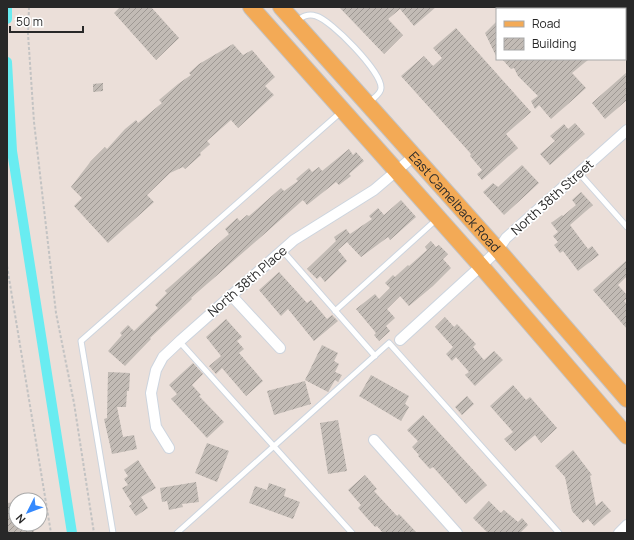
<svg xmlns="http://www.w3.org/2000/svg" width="634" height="540" font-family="Manrope,sans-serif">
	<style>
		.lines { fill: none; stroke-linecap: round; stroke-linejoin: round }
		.canal { stroke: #69ecf1; stroke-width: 10 }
		.building { fill: url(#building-hatch) }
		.service-casing { stroke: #ccd4de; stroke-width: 7 }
		.minor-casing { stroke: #ccd4de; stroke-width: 12 }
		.primary-casing { stroke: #c3c3c3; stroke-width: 18 }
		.path { stroke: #c3c3c3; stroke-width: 2; stroke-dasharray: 3 2; stroke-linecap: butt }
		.service { stroke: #fff; stroke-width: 5 }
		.minor { stroke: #fff; stroke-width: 10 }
		.primary { stroke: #f3aa56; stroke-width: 16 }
		.labels { text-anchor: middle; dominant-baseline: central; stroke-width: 3.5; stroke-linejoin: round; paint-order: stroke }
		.street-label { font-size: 13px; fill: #282828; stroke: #fff }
	</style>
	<defs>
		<pattern id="building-hatch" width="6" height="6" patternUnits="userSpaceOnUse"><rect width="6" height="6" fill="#c2bbb5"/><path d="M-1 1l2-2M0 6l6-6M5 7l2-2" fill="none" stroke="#9e9893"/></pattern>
	</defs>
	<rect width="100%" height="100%" fill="#ebdfd9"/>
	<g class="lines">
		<path class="canal" d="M7 19V7
			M7 62 12 151 72 533"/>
	</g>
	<path class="building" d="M120 7H151L179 38 156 60 114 13Z
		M339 7H436L414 26 400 9 388 19 403 35 384 54Z
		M497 21V58L485 33Z
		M456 28 531 112 506 134 518 148 482 180 477 174 482 170 470 156 471 154 401 76 424 56 433 66 442 58 433 48Z
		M233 44 243 55 252 50 275 77 265 86 274 95 238 128 231 120 207 141 210 144 200 153 201 155 185 169 183 167 170 173 147 195 154 202 108 243 74 206 82 198 71 187 91 161 105 147 107 149 125 129 136 120 138 123 162 103 159 100 178 84 191 75 189 73 199 64Z
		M502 59H589L572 73 586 88 551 119 539 105 535 109 531 101 538 96 518 76 514 68 511 69Z
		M627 72V100L605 119 592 103Z
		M103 83V91L93 92V84Z
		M575 123 585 134 550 165 540 154 555 141 550 136 564 124 568 129Z
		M349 149 353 155 356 152 364 161 349 174 351 176 339 185 336 182 307 205 303 200 191 298 192 299 150 338 151 339 125 366 108 351 122 335 120 333 128 325 134 331 158 308 155 305 167 293 165 291 229 234 225 229 237 218 240 221 247 215 249 216 281 188 284 191 298 181 296 179 309 168 312 172 319 167 322 171Z
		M522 165 539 183 504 215 483 192 493 183 498 187Z
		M581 192 593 205 570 225 588 249 592 246 599 255 578 271 563 251 560 253 554 245 558 242 553 236 558 232 551 223 562 215 563 216 576 205 572 200Z
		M401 200 416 217 390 240 388 237 361 257 347 242 338 250 347 261 325 282 320 276 317 279 307 269 336 241 334 237 346 229 350 234 372 219 369 216 378 208 384 215Z
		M431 241 436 247 439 245 448 254 443 259 451 268 433 286 409 306 400 296 387 309 395 318 386 326 390 331 379 341 374 335 376 333 356 309 375 294 379 299 390 288 385 283 393 275 395 277 408 265 409 266 427 250 425 247Z
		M627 260V276L618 285 627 295V298L624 301 627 304V329L593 290Z
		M279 272 307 303 311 300 327 319 332 315 338 321 314 341 288 309 281 316 259 290Z
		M445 317 454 327 457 324 476 344 473 347 484 360 494 351 503 360 475 386 465 375 469 372 456 357 452 361 446 354 453 347 435 327Z
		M226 319 242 337 237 341 244 349 239 353 263 381 246 396 222 368 216 374 209 366 221 356 206 337Z
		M322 345 338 353 334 361 339 364 335 372 342 375 338 382 335 380 328 392 305 380Z
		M193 363 203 374 192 385 201 395 199 396 224 422 207 438 171 399 177 394 169 385Z
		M108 372 130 373 129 391H127L126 407H117L123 437 134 435 137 449 112 454 104 419 107 418Z
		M371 375 409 396 405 404 409 407 401 421 359 396Z
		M305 381 311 404 274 415 267 391Z
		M513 385 526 400 530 397 557 428 541 443 535 435 515 451 504 439 513 432 490 406Z
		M467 396 474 404 462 415 455 407Z
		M423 415 487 485 466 504 433 467 430 469 418 456 419 455 412 447 418 441 407 430Z
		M338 420 347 471 328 474 320 423Z
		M207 443 229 451 217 482 195 473Z
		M573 450 592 475 590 476 596 506 602 501 611 511 594 526 588 519 583 523 572 511 565 477 555 466Z
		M138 460 156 488 141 497 148 508 136 516 129 506 132 504 122 488 128 485 124 479 128 476 124 470Z
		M365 475 377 489 374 491 397 516 399 514 417 533H383L377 526 375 527 358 508 361 505 348 490Z
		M196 482 199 502 182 504 183 507 169 510 167 501 162 502 160 488Z
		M269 483 286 489 284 496 300 502 293 519 249 503 255 486 267 490Z
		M489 501 501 513 504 510 518 522 522 518 528 525 520 533H488L473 518Z
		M16 502V524H33L34 533H7V503Z"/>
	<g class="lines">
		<g class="service-casing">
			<path id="service" d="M296 21C302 17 308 13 316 16 331 20 382 72 381 88 381 94 373 98 370 102
				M579 173 627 227
				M282 250 375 356
				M335 311 437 219
				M179 341 352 533
				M113 533 81 341 341 112
				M177 533 389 343 559 533"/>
		</g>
		<g class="minor-casing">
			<path id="minor" d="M231 295 280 348
				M400 340 481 266 498 250 506 238 627 130
				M374 440 457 533
				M169 448 156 427 151 393 156 370 163 357 181 340 294 240 374 190 414 156
				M619 533 627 525"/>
		</g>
		<g class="primary-casing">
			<g id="primary">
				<path d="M251 7 481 266 627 436"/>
				<path id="s1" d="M281 7 498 250 627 399"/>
			</g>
		</g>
		<path class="path" d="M29 7 28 34 34 122 56 313 74 403 94 533
			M7 266 51 533"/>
		<use href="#service" class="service"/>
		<use href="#minor" class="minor"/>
		<use href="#primary" class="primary"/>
	</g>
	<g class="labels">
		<g class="street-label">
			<text transform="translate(552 197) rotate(-42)">North 38th Street</text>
			<text stroke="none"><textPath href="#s1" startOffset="261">East Camelback Road</textPath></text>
			<text transform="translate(247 281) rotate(-41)">North 38th Place</text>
		</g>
	</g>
	<rect width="634" height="540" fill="none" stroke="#282828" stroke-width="16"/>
	<rect x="496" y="8" width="130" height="52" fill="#ffffff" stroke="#a9a9a9"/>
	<rect x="504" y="21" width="20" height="6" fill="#f3aa56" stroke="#a9a9a9"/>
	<text x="532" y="28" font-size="12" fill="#282828">Road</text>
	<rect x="504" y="38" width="20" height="12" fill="url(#building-hatch)" stroke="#a9a9a9"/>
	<text x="532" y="48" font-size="12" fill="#282828">Building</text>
	<g transform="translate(28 512) rotate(228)"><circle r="19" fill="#ffffff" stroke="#a9a9a9"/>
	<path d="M0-3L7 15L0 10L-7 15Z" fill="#3489fe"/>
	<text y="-6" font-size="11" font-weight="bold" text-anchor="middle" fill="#282828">N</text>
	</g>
	<path d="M10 26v6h73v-6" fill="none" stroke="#282828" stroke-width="2"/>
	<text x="16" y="26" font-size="12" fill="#282828" stroke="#ffffff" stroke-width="3" paint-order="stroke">50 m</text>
</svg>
